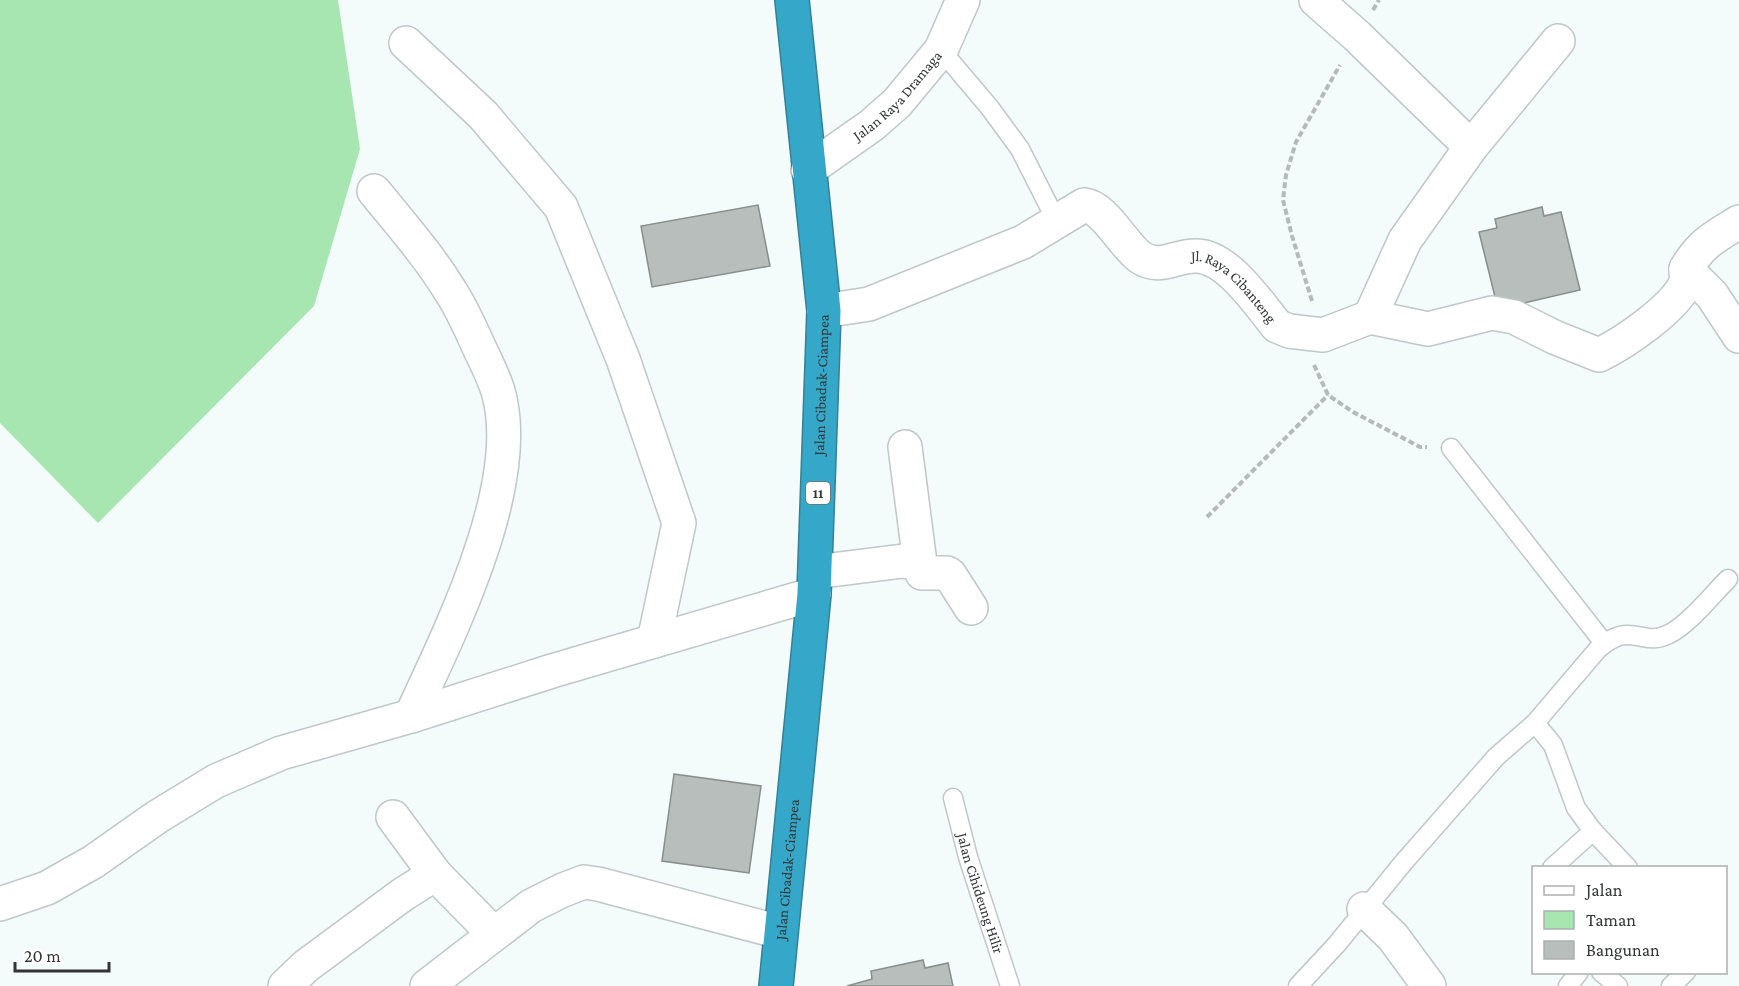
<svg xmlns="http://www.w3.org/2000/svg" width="1739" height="986" font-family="'Crimson Pro',serif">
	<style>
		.green { fill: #a7e6b1 }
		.building { fill: #b7bebc; stroke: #878e8b; stroke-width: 1.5 }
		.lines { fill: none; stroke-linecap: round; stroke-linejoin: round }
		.lane-casing { stroke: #c0c7c7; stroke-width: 21 }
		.street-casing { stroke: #c0c7c7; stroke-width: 36 }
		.highway-casing { stroke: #348096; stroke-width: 36 }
		.path { stroke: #b4baba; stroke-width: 4; stroke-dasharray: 6 3; stroke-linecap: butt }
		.lane { stroke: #fff; stroke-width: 18 }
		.street { stroke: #fff; stroke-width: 33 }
		.highway { stroke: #35a8ca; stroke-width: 33 }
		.labels { text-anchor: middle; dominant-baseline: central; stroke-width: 6; stroke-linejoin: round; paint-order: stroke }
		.shield { fill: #fff; stroke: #707272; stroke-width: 1.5 }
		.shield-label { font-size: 14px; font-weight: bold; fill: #323535 }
		.street-label { font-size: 15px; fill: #323535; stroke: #fff }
	</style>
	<rect width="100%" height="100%" fill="#f4fbfb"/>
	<path class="green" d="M0 0H338L360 149 314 306 98 523 0 423Z"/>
	<path class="building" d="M758 205 770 266 652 287 641 226Z
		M1542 207 1544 216 1561 212 1580 290 1498 309 1479 232 1497 228 1495 219Z
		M674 774 761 786 749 873 662 861Z
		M923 960 925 968 948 963 953 986H847L872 979 871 971Z"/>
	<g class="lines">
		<g class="lane-casing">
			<g id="lane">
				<path d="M941 50 990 108 1020 149 1057 222"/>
				<path d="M1451 448 1604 643"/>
				<path d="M1535 723 1553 745 1576 808 1593 831 1628 868"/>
				<path id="s1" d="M953 798 968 857 1010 986"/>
				<path d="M1552 868 1593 831"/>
				<path d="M1601 972 1618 986"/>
				<path d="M1298 986 1337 944 1403 863 1496 757 1535 723 1598 649C1605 642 1617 635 1627 635 1645 635 1650 643 1669 634 1688 625 1712 595 1728 579"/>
				<path d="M1568 986 1579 972"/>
				<path d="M1671 986 1686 972"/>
			</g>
		</g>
		<g class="street-casing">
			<g id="street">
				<path d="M1316 0 1357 36 1471 147"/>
				<path d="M406 43 483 115 561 207 623 359 679 523 654 641"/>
				<path id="s2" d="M808 170 872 125 897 103 941 50 963 0"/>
				<path d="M374 191C401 224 429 256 451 292 462 309 470 327 478 345 485 360 493 375 498 391 525 483 450 632 411 716"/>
				<path d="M1686 269C1700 244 1716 236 1739 222"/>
				<path id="s3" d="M824 311 869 304 1023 242 1084 205C1105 207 1122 244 1140 257 1160 271 1175 255 1197 256 1228 257 1259 304 1277 326L1289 331 1323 335 1370 317 1428 329 1492 313 1514 317 1554 337 1599 355C1624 343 1674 309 1686 283 1687 279 1686 274 1686 269L1712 295 1739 336"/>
				<path d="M1370 317 1405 240 1471 147 1558 41"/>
				<path d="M905 447 920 563"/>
				<path d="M815 572 903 561 920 563 922 573H947L950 575 971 608"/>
				<path d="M393 817 435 874"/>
				<path d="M0 904 47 888 93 862 157 817 216 781 281 753 411 716 552 671 814 594"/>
				<path d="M1364 909 1393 937 1429 986"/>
				<path d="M285 986 306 966 402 895 435 874 494 934"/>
				<path d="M427 986 531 906 563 890 584 882 598 884 780 932"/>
			</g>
		</g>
		<g class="highway-casing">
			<g id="highway">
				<path id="s4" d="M776 986 814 594 824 311 792 0"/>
			</g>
		</g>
		<path class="path" d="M1373 10 1379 0
			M1312 301 1292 236 1283 200 1286 175 1296 142 1340 65
			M1314 365 1328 395 1353 412 1420 447H1427
			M1207 517 1328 395"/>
		<use href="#lane" class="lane"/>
		<use href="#street" class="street"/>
		<use href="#highway" class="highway"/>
	</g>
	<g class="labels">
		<rect class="shield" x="806" y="482" width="24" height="22" rx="4.5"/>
		<g class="shield-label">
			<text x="818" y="493">11</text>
		</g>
		<g class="street-label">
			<text stroke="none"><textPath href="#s2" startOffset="117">Jalan Raya Dramaga</textPath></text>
			<text stroke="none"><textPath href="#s3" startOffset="468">Jl. Raya Cibanteng</textPath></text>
			<text stroke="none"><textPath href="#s4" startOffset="603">Jalan Cibadak-Ciampea</textPath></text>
			<text stroke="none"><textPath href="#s4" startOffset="117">Jalan Cibadak-Ciampea</textPath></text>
			<text stroke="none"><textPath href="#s1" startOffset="99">Jalan Cihideung Hilir</textPath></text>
		</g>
	</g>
	<rect x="1532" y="866" width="195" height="108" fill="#ffffff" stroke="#adaeae" stroke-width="1.5"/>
	<rect x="1544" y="886" width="30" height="9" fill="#ffffff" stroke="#adaeae" stroke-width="1.5"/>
	<text x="1586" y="896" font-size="18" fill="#323535">Jalan</text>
	<rect x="1544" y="911" width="30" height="18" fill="#a7e6b1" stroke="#adaeae" stroke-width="1.5"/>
	<text x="1586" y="926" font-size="18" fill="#323535">Taman</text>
	<rect x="1544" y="941" width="30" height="18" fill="#b7bebc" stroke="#adaeae" stroke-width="1.5"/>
	<text x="1586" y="956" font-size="18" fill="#323535">Bangunan</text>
	<path d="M15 962v9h94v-9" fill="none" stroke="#323535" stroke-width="3"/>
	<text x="24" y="962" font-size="18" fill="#323535" stroke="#ffffff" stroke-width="4.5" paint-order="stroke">20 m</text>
</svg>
